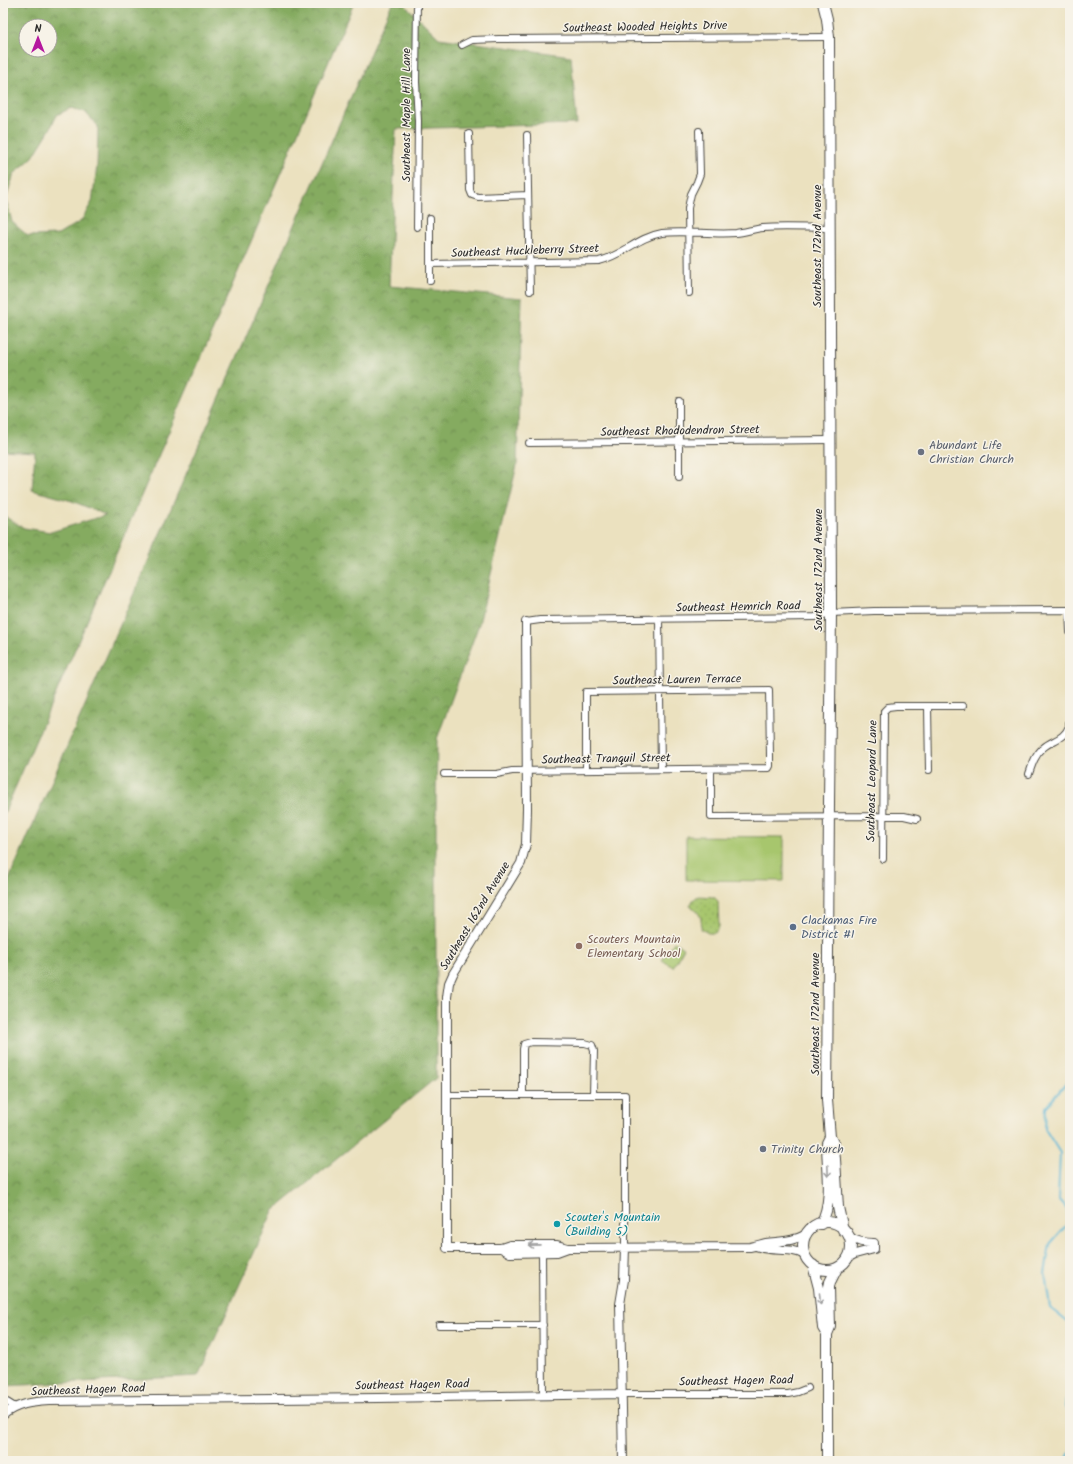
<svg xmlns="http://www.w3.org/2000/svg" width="1073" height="1464" font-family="Kalam,sans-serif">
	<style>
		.green { fill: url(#green-dots); stroke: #69784c }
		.forest { fill: url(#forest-crowns); stroke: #586b46; fill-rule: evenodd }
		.pitch { fill: #a7c66d; stroke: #69784c }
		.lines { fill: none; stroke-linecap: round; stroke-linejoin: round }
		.stream { stroke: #57b5d5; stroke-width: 2 }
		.minor-casing { stroke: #484641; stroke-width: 8 }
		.tertiary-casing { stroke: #484641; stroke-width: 10 }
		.primary-casing { stroke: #484641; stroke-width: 12 }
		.minor { stroke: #fff; stroke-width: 6 }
		.tertiary { stroke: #fff; stroke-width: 8 }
		.primary { stroke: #fff; stroke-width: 10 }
		.oneway { stroke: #a0a0a0 }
		.worship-dot { fill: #6b7280; stroke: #f7f3e8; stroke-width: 1.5 }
		.service-dot { fill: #5c6f8a; stroke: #f7f3e8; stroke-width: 1.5 }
		.education-dot { fill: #8d6e63; stroke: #f7f3e8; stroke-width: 1.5 }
		.culture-dot { fill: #0f9aa8; stroke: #f7f3e8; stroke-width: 1.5 }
		.labels { text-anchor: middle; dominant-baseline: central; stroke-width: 3; stroke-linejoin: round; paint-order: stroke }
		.street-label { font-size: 12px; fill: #2b2b2b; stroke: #f7f3e8 }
		.worship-label { font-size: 12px; fill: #5b616d; stroke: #f7f3e8; text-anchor: start }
		.service-label { font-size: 12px; fill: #4e5e75; stroke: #f7f3e8; text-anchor: start }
		.education-label { font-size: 12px; fill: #785e54; stroke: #f7f3e8; text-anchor: start }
		.culture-label { font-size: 12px; fill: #0d838f; stroke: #f7f3e8; text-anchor: start }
	</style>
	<defs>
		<pattern id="green-dots" width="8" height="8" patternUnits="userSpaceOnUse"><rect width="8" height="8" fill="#a7c66d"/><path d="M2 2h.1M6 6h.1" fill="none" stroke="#90aa5f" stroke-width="1.8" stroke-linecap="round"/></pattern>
		<pattern id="forest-crowns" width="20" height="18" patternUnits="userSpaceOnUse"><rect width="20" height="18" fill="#85ab60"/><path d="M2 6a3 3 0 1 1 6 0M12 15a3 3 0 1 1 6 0" fill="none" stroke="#6d8b4f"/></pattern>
	</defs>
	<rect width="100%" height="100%" fill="#f7f3e8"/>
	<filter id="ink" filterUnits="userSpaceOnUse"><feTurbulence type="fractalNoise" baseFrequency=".025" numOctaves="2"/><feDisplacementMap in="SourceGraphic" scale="8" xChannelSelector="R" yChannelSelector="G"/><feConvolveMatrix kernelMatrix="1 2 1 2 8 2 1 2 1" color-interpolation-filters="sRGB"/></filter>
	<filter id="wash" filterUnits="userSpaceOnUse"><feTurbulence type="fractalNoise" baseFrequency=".012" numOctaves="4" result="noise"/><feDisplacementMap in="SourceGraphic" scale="16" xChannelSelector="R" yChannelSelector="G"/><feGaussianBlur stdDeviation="0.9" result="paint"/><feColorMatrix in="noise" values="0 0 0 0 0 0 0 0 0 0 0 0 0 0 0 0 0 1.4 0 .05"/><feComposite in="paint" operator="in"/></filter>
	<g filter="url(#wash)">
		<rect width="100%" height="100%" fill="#ebe1bf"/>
		<path class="green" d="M698 896 714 897 718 901 719 927 715 933H708L701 929C703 918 699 911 690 906L693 900Z"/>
		<path class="forest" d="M3 3H354L3 816V513L7 518 24 528 51 532 106 515 72 501 32 490 35 452 3 450ZM26 26H50V50H26ZM71 108 85 112 98 126 97 166 92 202 81 221 58 235 28 236 12 222 6 199 14 174 33 157 49 131 57 115Z
			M392 3H403L439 38 571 56 577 124 396 129 389 286 522 298 517 465 479 624 437 739 436 809V1078L273 1211 198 1376 3 1386V893Z"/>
		<path class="pitch" d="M686 836 784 837V881L686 880Z
			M674 942 684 948 673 967 662 960Z"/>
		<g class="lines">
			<path class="stream" d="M1070 1079 1046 1107 1045 1129 1060 1153 1058 1199 1067 1209 1069 1222 1050 1244 1045 1274 1050 1308 1070 1324
				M1070 1364 1069 1368 1070 1370
				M1070 1395 1066 1399 1065 1407 1070 1414
				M1066 1461 1070 1452"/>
		</g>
	</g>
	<g filter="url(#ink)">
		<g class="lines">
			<g class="minor-casing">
				<path id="minor" d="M462 45 472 40 499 39 829 37
					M469 134 470 190 472 195 478 197 528 195
					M527 135 530 291
					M430 218V281
					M417 227 418 121 416 82 417 3
					M430 264 599 261C622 256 638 237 662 233 686 230 711 235 736 233 745 232 754 229 763 228 785 226 808 228 830 228
					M689 293 688 208 691 194 697 182 700 174 699 131
					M679 401V477
					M529 443 831 440
					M1069 610 1070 632
					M659 619 661 769
					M526 622 540 620 815 617 831 613 874 611 1070 610
					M928 706 929 770
					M711 769V817L883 816H904L917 819
					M444 774H497L512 771 769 768 770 766V756L769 690 586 692V770
					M1029 774C1032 765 1035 755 1043 748 1053 739 1064 740 1069 726L1070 673
					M883 859 884 711 888 707 896 706H963
					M447 1095H625V1247
					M523 1095V1049L524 1044 531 1042 585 1043 592 1045 594 1051 593 1095
					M542 1252 543 1395
					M439 1325H543
					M622 1394H788L798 1392 808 1388
					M3 1402H7L15 1407"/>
			</g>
			<g class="tertiary-casing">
				<path id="tertiary" d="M526 622 527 809 526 844 521 863 453 974 449 983 447 997V1248H501L510 1245H557L568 1248 750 1247C756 1246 761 1244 766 1243 782 1241 792 1242 807 1234
					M756 1246C774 1253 787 1246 805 1255
					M501 1248 510 1253 557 1252 568 1248
					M847 1258 855 1254 874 1249V1243C864 1243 857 1242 848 1236
					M3 1415C17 1404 31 1402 49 1401L378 1398 622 1394
					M623 1461 620 1304 624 1280 625 1247"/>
			</g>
			<g class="primary-casing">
				<path id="primary" d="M823 3 827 19 829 37 831 613 829 804 827 1100 830 1137 833 1143 835 1159 838 1207 843 1230
					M803 1246a24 24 0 1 1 48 0a24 24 0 1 1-48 0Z
					M821 1224C834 1200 827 1169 827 1143L830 1137
					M813 1265 819 1288 823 1328 826 1333
					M827 1461V1334L830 1327 829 1287 830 1282 837 1268"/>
			</g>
			<use href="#minor" class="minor"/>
			<use href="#tertiary" class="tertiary"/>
			<use href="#primary" class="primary"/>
		</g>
		<defs><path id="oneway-shaft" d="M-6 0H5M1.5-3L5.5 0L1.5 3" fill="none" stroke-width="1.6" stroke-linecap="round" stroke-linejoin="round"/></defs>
		<g class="oneway">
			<use href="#oneway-shaft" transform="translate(828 1171) rotate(88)"/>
			<use href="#oneway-shaft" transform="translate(534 1245) rotate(179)"/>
			<use href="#oneway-shaft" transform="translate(820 1299) rotate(85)"/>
		</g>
	</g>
	<g class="worship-dot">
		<circle cx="921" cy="452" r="4"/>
		<circle cx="763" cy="1149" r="4"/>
	</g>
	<circle class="service-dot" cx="793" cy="927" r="4"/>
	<circle class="education-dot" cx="579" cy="946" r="4"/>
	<circle class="culture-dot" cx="557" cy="1224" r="4"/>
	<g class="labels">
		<g class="street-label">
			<text transform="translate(645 27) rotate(-1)">Southeast Wooded Heights Drive</text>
			<text transform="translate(406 115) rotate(-90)">Southeast Maple Hill Lane</text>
			<text transform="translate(817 246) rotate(-90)">Southeast 172nd Avenue</text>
			<text transform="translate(525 251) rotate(-2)">Southeast Huckleberry Street</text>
			<text transform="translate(680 431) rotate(-1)">Southeast Rhododendron Street</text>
			<text transform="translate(818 570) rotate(-90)">Southeast 172nd Avenue</text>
			<text transform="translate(738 607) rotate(-1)">Southeast Hemrich Road</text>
			<text transform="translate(677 680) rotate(-1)">Southeast Lauren Terrace</text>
			<text transform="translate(606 759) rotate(-1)">Southeast Tranquil Street</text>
			<text transform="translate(872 781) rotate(-89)">Southeast Leopard Lane</text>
			<text transform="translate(475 916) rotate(-59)">Southeast 162nd Avenue</text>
			<text transform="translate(815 1014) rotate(-90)">Southeast 172nd Avenue</text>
			<text transform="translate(736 1381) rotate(-1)">Southeast Hagen Road</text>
			<text transform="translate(412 1385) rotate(-1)">Southeast Hagen Road</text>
			<text transform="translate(88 1390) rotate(-2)">Southeast Hagen Road</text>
		</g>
		<g class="worship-label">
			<text x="929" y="445">Abundant Life<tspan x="929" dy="14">Christian Church</tspan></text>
			<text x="771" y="1149">Trinity Church</text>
		</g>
		<g class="service-label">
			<text x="801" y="920">Clackamas Fire<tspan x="801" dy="14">District #1</tspan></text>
		</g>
		<g class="education-label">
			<text x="587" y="939">Scouters Mountain<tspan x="587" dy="14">Elementary School</tspan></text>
		</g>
		<g class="culture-label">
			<text x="565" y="1217">Scouter's Mountain<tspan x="565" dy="14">(Building 5)</tspan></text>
		</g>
	</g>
	<rect width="1073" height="1464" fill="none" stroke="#f7f3e8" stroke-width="16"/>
	<g transform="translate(38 38)"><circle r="19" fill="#f7f3e8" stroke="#a5a39c"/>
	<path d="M0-3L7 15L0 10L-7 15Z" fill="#b5179e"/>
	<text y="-6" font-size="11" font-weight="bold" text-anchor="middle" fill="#2b2b2b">N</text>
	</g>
</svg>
